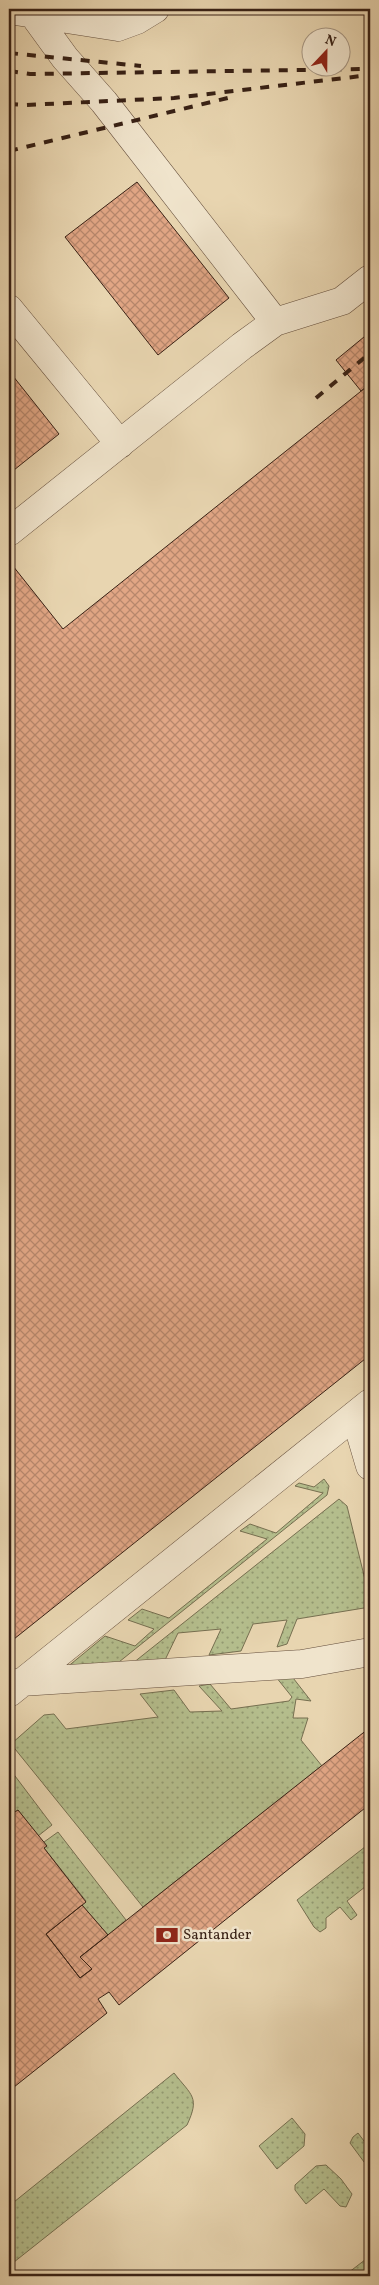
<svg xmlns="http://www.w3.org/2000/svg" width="379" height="2285" font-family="Vollkorn,serif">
	<defs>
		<pattern id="green-dots" width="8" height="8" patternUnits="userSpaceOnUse" patternTransform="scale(1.25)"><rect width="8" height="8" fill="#b4bd8c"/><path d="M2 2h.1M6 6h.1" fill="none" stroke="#939971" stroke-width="1.8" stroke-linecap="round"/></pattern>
		<pattern id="building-cross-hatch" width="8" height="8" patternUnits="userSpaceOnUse" patternTransform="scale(1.25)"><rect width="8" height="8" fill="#e1a685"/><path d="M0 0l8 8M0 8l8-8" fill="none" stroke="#b7876c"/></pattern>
	</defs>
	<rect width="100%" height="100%" fill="#e8d5b0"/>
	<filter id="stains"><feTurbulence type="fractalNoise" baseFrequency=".004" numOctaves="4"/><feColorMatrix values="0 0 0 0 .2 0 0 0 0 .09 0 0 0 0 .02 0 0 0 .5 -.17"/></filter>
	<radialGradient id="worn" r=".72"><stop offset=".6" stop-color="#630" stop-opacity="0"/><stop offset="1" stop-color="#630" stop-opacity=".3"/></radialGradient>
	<path fill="url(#green-dots)" stroke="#766f50" d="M324 1479 329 1486 327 1495 114 1666 66 1668 105 1636 135 1646 154 1629 128 1620 142 1609 169 1618 267 1539 240 1531 250 1524 276 1533 323 1493 295 1486 299 1483 314 1487Z
		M339 1499 347 1506 370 1600V1607L297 1619 287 1644 277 1647 287 1620 253 1624 241 1651 209 1655 221 1629 178 1633 165 1660 133 1663Z
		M290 1674 311 1701 296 1699 293 1718H308L301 1740 322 1766 143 1907 11 1744 44 1715 54 1714 66 1729 158 1717 140 1694 174 1690 190 1712 222 1711 199 1686 210 1684 231 1709 289 1701 292 1697 276 1677Z
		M9 1768 52 1825 38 1836 18 1810 11 1814 9 1812Z
		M58 1832 126 1920 108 1935 82 1905 86 1901 44 1848 46 1846 44 1842Z
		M370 1843V1883L347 1901 357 1915 351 1920 340 1907 326 1918V1928L320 1932 314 1927 297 1900Z
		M174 2073C192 2096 200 2097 187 2125L9 2266V2206Z
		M292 2118 305 2134 304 2146 277 2169 259 2146Z
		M358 2133 370 2149V2170L350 2143 353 2137Z
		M326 2165 341 2179 352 2194 346 2207 340 2206 324 2189 306 2204 295 2190V2185L316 2166Z
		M370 2256V2276H344Z"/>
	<path fill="url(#building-cross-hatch)" stroke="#382115" d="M370 98V118L365 100Z
		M137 182 229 298 158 355 65 237Z
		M370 332V384L361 391 336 360Z
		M9 371 59 434 9 474Z
		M370 384V1355L9 1643V561L63 629Z
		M368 1729 370 1732V1804L119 2005 109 1992 98 1999 107 2013 9 2091V1899L12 1896 9 1892V1816L18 1810 47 1846 44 1848 86 1902 46 1934 80 1978 92 1969 80 1957Z
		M82 1905 108 1935 80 1957 92 1969 80 1978 46 1934Z"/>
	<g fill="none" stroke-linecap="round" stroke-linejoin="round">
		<defs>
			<path id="minor" d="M9 10 118 27 137 20 155 9
				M9 309 120 444
				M275 322 342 301 370 279
				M9 532 242 346 275 322 104 102 65 58 33 14
				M370 1420 355 1415 370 1466
				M21 1682 302 1664 370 1652
				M9 1693 370 1403"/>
		</defs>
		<use href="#minor" stroke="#644e3c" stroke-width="29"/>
		<use href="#minor" stroke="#f0e4cc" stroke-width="28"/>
		<path stroke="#382115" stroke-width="4" stroke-dasharray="9 9" stroke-linecap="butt" d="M9 53 141 66
			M9 71 30 74 365 69
			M9 104 25 105 174 98 370 75
			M9 151 232 97
			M316 398 370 353"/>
	</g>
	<defs>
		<symbol id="bank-bare" viewBox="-9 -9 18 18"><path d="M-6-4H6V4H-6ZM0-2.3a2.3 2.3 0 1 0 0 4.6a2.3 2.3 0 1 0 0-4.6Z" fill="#8f2418" stroke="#f0e4cc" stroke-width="2.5" paint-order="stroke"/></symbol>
	</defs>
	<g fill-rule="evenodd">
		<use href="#bank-bare" x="151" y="1919" width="32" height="32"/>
	</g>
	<g text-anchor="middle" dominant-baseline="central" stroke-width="5" stroke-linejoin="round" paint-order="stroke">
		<g font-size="15" fill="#382115" stroke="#f0e4cc" text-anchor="start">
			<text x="183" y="1935">Santander</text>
		</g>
	</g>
	<rect width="379" height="2285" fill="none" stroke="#e8d5b0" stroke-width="30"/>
	<rect x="10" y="10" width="359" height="2265" fill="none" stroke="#382115" stroke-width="2.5"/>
	<rect x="15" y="15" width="349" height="2255" fill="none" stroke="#382115"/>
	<g transform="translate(326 52) rotate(22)"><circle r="24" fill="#f0e4cc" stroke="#a69683"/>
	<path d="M0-4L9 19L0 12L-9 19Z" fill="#8f2418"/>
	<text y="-8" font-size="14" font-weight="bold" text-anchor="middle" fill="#382115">N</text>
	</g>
	<rect width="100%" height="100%" filter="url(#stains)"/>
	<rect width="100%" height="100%" fill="url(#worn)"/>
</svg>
